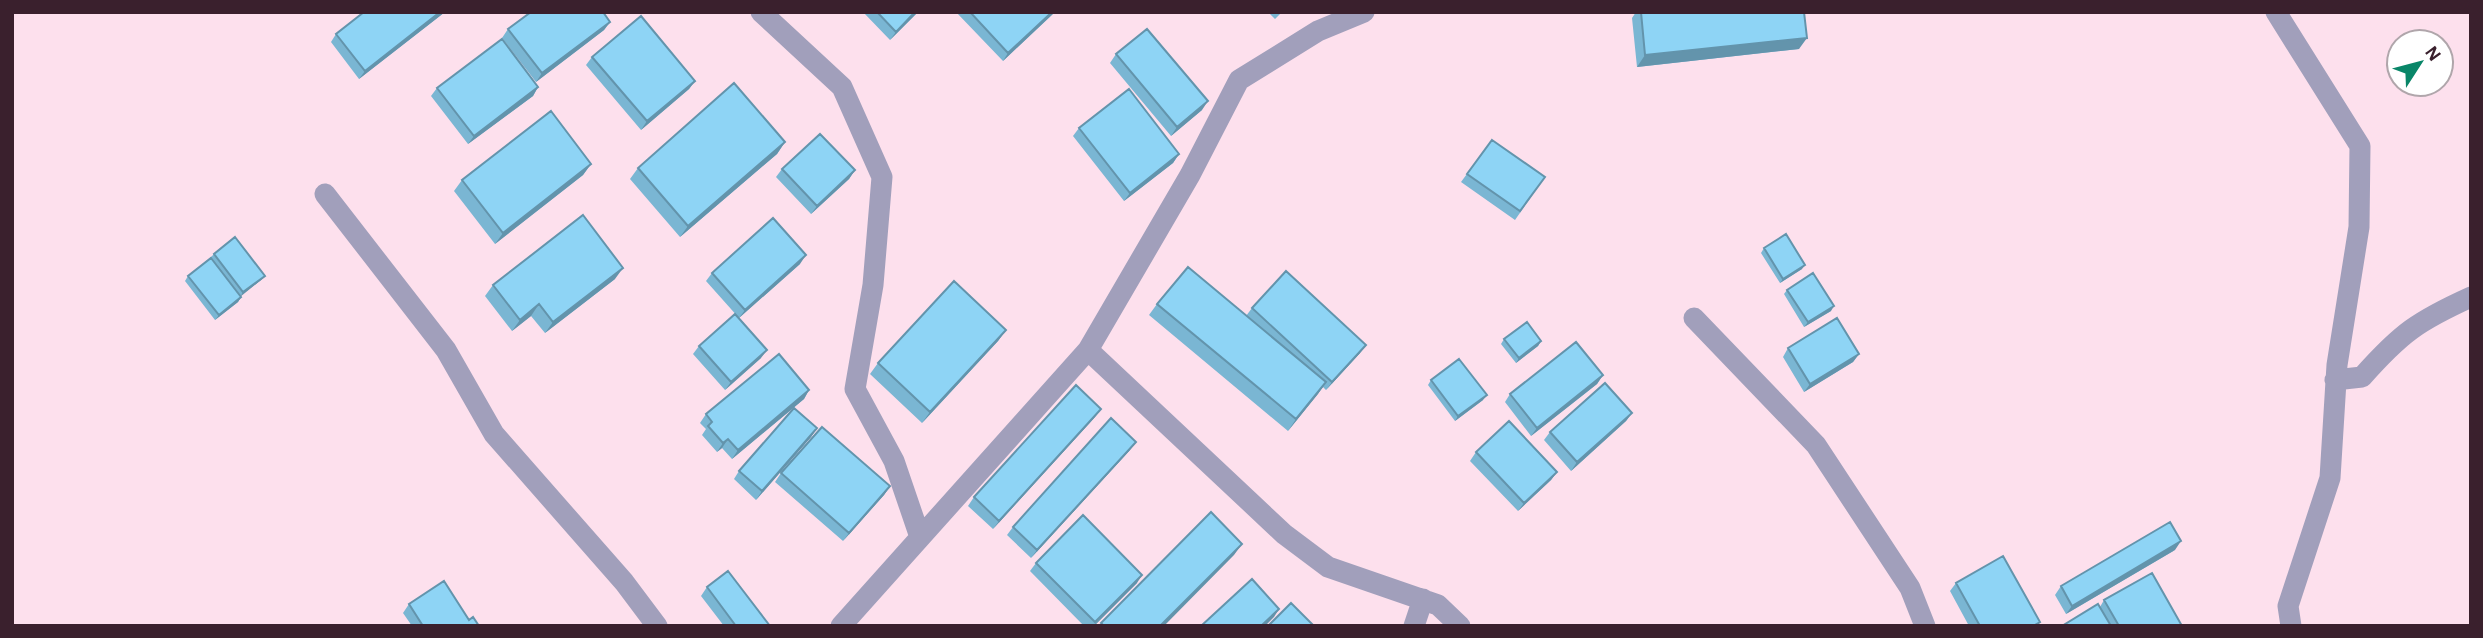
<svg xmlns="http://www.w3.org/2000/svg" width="2483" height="638" font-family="'Alegreya Sans',sans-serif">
	<rect width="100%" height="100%" fill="#fde0ed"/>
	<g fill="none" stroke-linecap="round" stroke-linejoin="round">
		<path stroke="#a19fbb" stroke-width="21" d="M761 12 842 87 882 177 873 285 855 389 894 461 920 537
			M2276 12 2360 146 2359 227 2337 365 2330 478 2288 606 2291 626
			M325 194 446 350 494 434 624 582 657 626
			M1694 318 1816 445 1910 588 1925 626
			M1088 350 1284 534 1328 567 1438 605 1460 626
			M2335 380 2362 377C2401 333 2418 321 2471 297
			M841 626 1088 350 1190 175 1239 80 1318 31 1364 12
			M1414 626 1423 599"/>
	</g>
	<path fill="#7ab6d3" d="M445 12 359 79 331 42 336 34Z
		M863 12H918L890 40Z
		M956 12H1055L1003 61Z
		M1268 12H1282L1275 19Z
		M1636 12H1804L1799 49 1637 67 1632 18Z
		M610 22 604 30 536 82 502 38 508 29Z
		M1116 54 1202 110 1171 136 1110 63Z
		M592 57 695 81 689 89 641 130 586 65Z
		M538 87 533 96 468 144 431 96 437 88Z
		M1079 128 1179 154 1173 163 1124 201 1073 136Z
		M1492 140 1545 177 1515 220 1461 182Z
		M785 142 777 154 680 237 630 179 638 168Z
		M591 164 583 175 495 244 454 191 462 180Z
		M782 169 855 170 849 179 811 214 776 177Z
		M1764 248 1802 269 1780 283 1761 253Z
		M214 254 265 276 261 280 240 296 241 297 238 302 215 320 185 281 188 276 210 258Z
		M800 264 739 318 706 281 712 273Z
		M615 279 545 333 531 316 512 331 485 296 493 285Z
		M1787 290 1831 311 1804 327 1784 294Z
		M1157 304 1246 316 1252 308 1360 353 1326 390 1323 387 1288 431 1149 315Z
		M1006 330 998 341 922 423 870 374 878 363Z
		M1504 339 1541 341 1538 346 1516 363 1501 344Z
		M699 346 761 358 725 390 693 354Z
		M1788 348 1859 354 1853 362 1804 392 1783 357Z
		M1603 375 1597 384 1531 436 1505 402 1510 394Z
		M1431 380 1483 400 1455 421 1428 385Z
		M809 390 804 399 732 459 722 448 717 452 702 435 706 429 700 423 706 414Z
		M1632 413 1626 421 1571 471 1544 440 1550 432Z
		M1095 417 993 529 968 506 974 497Z
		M817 428 811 437 756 500 734 479 739 471Z
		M1130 450 1031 558 1007 535 1013 527Z
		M1476 452 1557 472 1551 480 1518 511 1470 461Z
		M781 473 890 486 884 495 843 541 775 482Z
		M2175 550 2066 614 2055 595 2061 586Z
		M1036 563 1137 583 1094 626H1084L1030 571Z
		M1956 583 2040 622 2037 626H1969L1950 591Z
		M707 587 770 626H724L701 596Z
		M2104 600 2182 626H2062L2100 607Z
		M409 604 469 620 479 626H412L403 613Z"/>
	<path fill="#6394ac" d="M440 12H445L359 79 365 71Z
		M915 12H918L890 40 896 32Z
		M1052 12H1055L1003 61 1008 53Z
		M610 22 604 30 536 82 542 73Z
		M1807 38 1799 49 1637 67 1645 55Z
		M695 81 689 89 641 130 647 121Z
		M538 87 533 96 468 144 474 136Z
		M1208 101 1202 110 1171 136 1177 127Z
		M785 142 777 154 680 237 688 226Z
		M1179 154 1173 163 1124 201 1130 193Z
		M591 164 583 175 495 244 503 233Z
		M855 170 849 179 811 214 817 206Z
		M806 255 800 264 739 318 745 310Z
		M1805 265 1802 269 1780 283 1783 279Z
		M623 268 615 279 545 333 553 322Z
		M265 276 261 280 240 297 243 292Z
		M241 297 238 302 215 320 219 315Z
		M539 304 531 316 512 331 520 320Z
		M1834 306 1831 311 1804 327 1808 322Z
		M1006 330 998 341 922 423 930 412Z
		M1541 341 1538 346 1516 363 1519 358Z
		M1366 345 1360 353 1326 390 1332 382Z
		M767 350 761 358 725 390 731 382Z
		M1859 354 1853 362 1804 392 1810 384Z
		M1603 375 1597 384 1531 436 1537 428Z
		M1326 382 1318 394 1288 431 1296 419Z
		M809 390 804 399 732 459 738 450Z
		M1487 395 1483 400 1455 421 1458 416Z
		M1101 409 1095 417 993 529 999 521Z
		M1632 413 1626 421 1571 471 1577 462Z
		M817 428 811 437 756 500 762 491Z
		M728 439 722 448 717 452 723 443Z
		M1136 442 1130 450 1031 558 1037 550Z
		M1557 472 1551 480 1518 511 1524 503Z
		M890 486 884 495 843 541 849 533Z
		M2181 541 2175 550 2066 614 2072 606Z
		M1242 544 1234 555 1164 626H1160Z
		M1142 575 1137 583 1094 626H1093Z
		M1279 609 1274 617 1265 626H1261Z"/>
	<path fill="#8ed4f5" stroke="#6394ac" stroke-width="2" d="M364 12H440L365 71 336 34Z
		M531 12H603L610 22 542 73 508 29Z
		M877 12H915L896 32Z
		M970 12H1052L1008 53Z
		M1641 12H1804L1807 38 1645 55Z
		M641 16 695 81 647 121 592 57Z
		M1147 29 1208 101 1177 127 1116 54Z
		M502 39 538 87 474 136 437 88Z
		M734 83 785 142 688 226 638 168Z
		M1129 89 1179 154 1130 193 1079 128Z
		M551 111 591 164 503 233 462 180Z
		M820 134 855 170 817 206 782 169Z
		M1492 140 1545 177 1520 211 1467 174Z
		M583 215 623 268 553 322 539 304 520 320 493 285Z
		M773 218 806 255 745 310 712 273Z
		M1786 234 1805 265 1783 279 1764 248Z
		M235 237 265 276 243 292 214 254Z
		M211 258 241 297 219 315 188 276Z
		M1188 267 1326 382 1296 419 1157 304Z
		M1286 271 1366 345 1332 382 1252 308Z
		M1813 273 1834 306 1808 322 1787 290Z
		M954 281 1006 330 930 412 878 363Z
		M735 314 767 350 731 382 699 346Z
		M1837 318 1859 354 1810 384 1788 348Z
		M1527 322 1541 341 1519 358 1504 339Z
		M1576 342 1603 375 1537 428 1510 394Z
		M779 354 809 390 738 450 728 439 723 443 708 426 712 422 706 414Z
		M1459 359 1487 395 1458 416 1431 380Z
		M1605 383 1632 413 1577 462 1550 432Z
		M1076 385 1101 409 999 521 974 497Z
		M794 408 817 428 762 491 739 471Z
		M1111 418 1136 442 1037 550 1013 527Z
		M1509 421 1557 472 1524 503 1476 452Z
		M822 427 890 486 849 533 781 473Z
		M1211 512 1242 544 1160 626H1104L1101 623Z
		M1083 515 1142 575 1095 622 1036 563Z
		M2170 522 2181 541 2072 606 2061 586Z
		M2003 556 2040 622 2033 626H1980L1956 583Z
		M728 571 770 626H736L707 587Z
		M2152 573 2182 626H2119L2104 600Z
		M1252 579 1279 609 1261 626H1201Z
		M444 581 469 620 473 617 479 626H423L409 604Z
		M1291 603 1314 626H1268Z
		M2098 604 2111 626H2062Z"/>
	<rect width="2483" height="638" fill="none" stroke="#3a202d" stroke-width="28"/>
	<g transform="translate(2420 63) rotate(54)"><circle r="33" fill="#ffffff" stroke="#b0a6ab" stroke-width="2"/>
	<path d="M0-5L12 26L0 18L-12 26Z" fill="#098668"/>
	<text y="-10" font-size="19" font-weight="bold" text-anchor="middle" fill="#3a202d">N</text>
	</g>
</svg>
